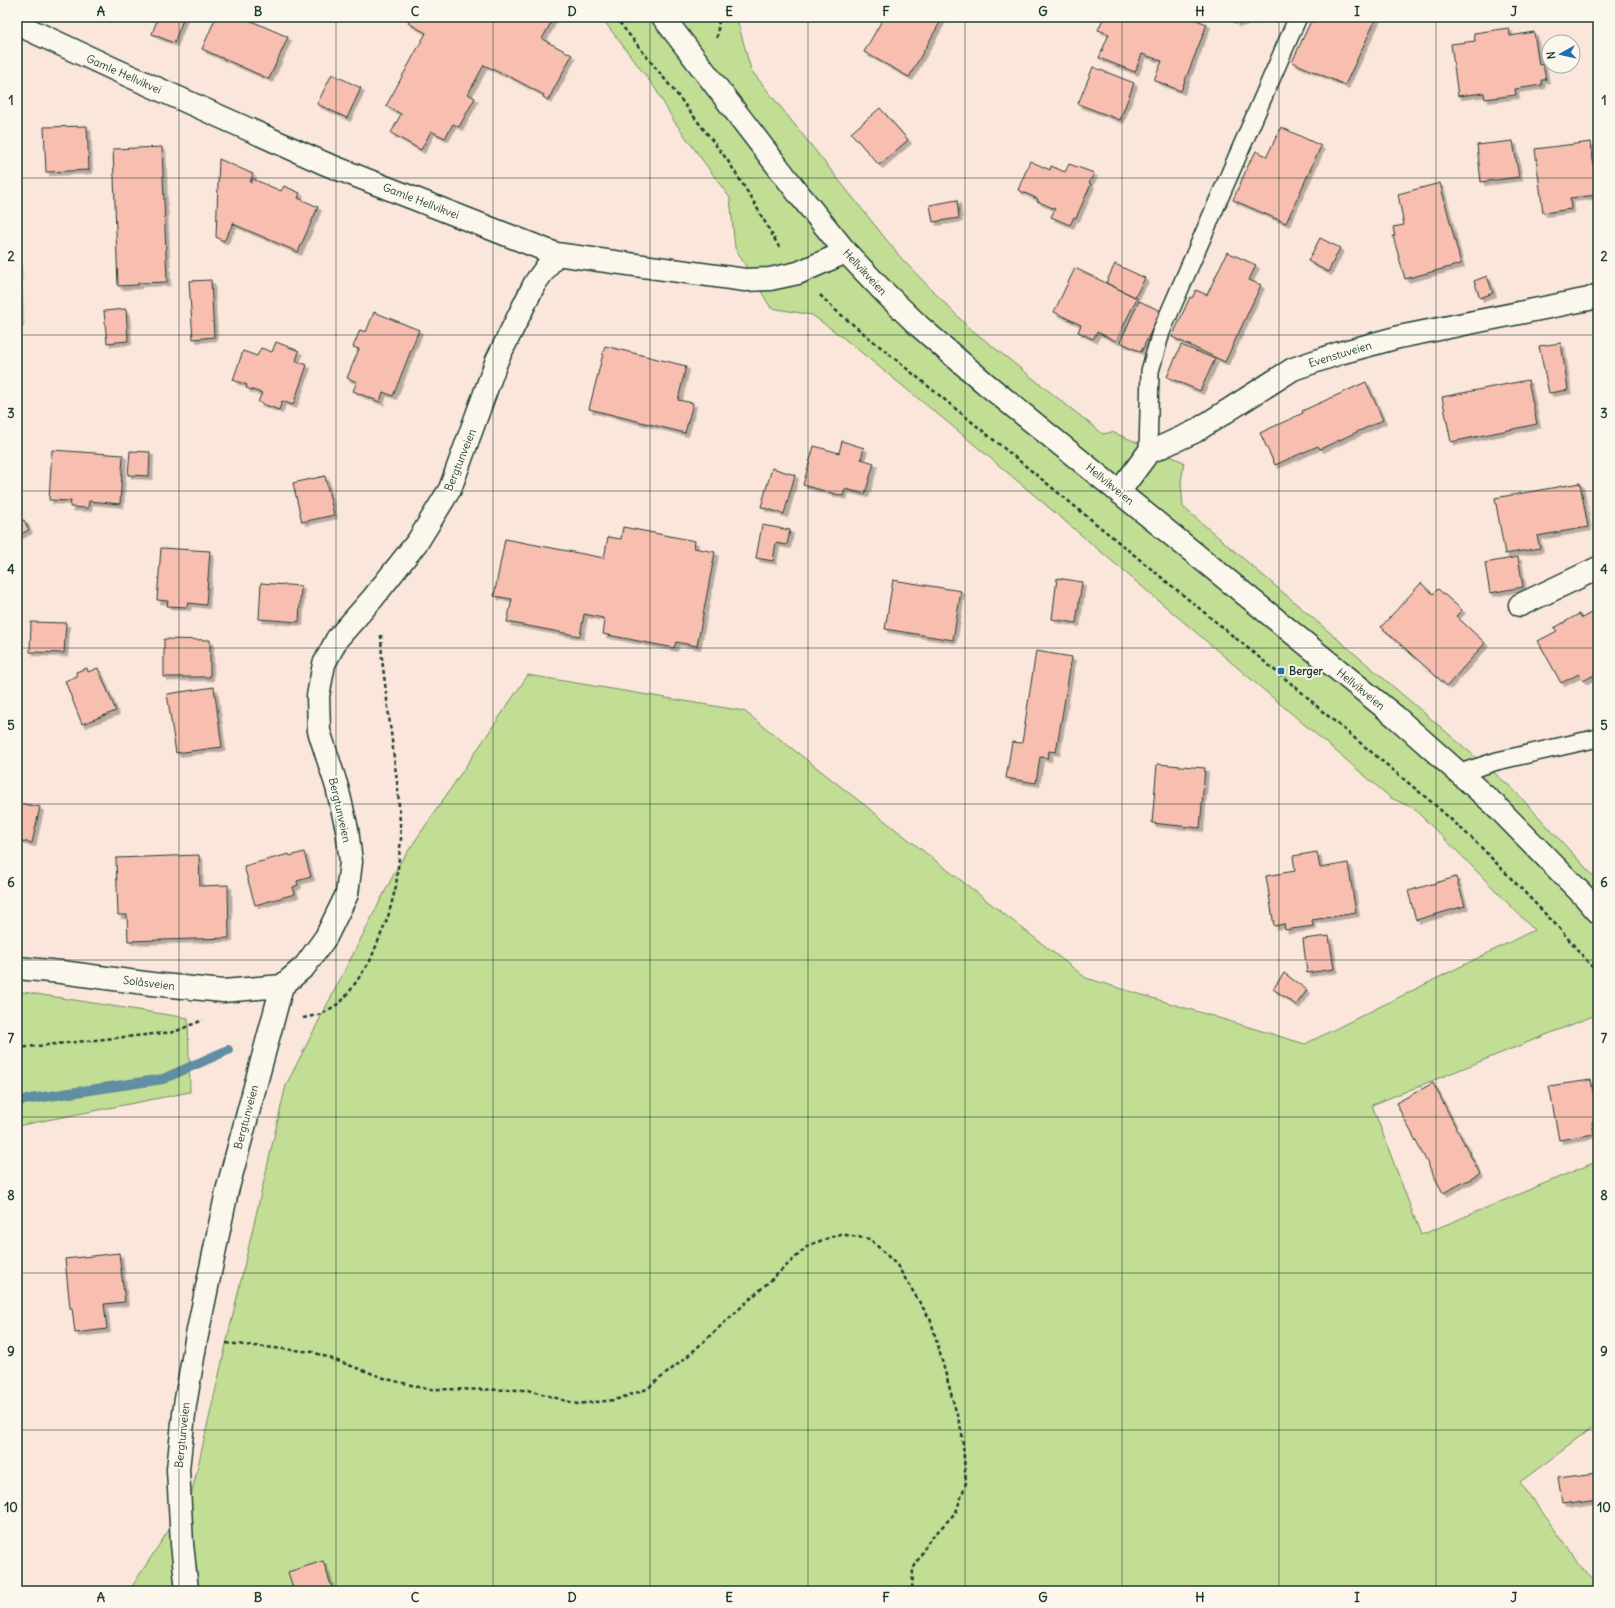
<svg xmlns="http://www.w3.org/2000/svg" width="1615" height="1608" font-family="Delius,sans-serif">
	<defs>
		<filter id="shadow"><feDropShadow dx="3.5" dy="3.5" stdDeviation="0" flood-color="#0004"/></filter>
	</defs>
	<rect width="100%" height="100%" fill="#fae6da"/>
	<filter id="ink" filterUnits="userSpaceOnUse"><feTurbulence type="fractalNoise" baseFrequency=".025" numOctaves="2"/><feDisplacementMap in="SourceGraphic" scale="8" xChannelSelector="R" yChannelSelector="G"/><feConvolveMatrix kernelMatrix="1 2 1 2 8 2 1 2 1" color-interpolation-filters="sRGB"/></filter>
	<g filter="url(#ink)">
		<path fill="#c2dd94" stroke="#708d64" d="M601 17H732L738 23 751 70 901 258 967 326 1103 434 1112 432 1184 462 1181 482 1183 507 1513 789 1598 881V1014L1372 1105 1421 1235 1598 1161V1424L1520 1482 1598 1589V1591H129L191 1496 286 1085 398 866 528 675 744 711 1086 978 1305 1044 1534 930 1459 853 1413 808 1391 798 1040 500 951 425 841 336 812 315 771 308 735 248 730 198 674 121 655 88Z
			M17 991 188 1018 190 1092 17 1126Z"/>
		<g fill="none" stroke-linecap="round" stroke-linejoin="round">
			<path stroke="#608ea2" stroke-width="10" d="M17 1101 163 1079 228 1050"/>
		</g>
		<path fill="#f8beb0" stroke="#1f3d34" filter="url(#shadow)" d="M158 17H184L174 43 152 34Z
			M216 17H242L288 37 269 79 202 49Z
			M412 17H554L542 39 572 55 548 100 543 97 544 95 503 73 502 74 484 65 468 94 475 98 459 127 453 124 445 138 431 131 421 150 391 133 401 114 386 106 426 33 408 23Z
			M884 17H943L909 77 864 52Z
			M1104 17H1189L1207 24 1181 91 1154 80 1162 61 1142 54 1135 72 1099 58 1109 34 1098 30Z
			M1234 17H1260V19L1235 23Z
			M1315 17H1377L1345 85 1292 62 1311 21 1313 22Z
			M1509 28 1510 36 1534 32 1539 65 1543 64 1546 80H1541L1542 85 1515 89 1516 95 1485 99 1484 93 1458 96 1451 44 1475 41 1474 33Z
			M1093 67 1134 83 1120 120 1078 104Z
			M332 74 361 88 347 118 317 104Z
			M880 108 908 140 879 165 851 133Z
			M87 126 89 170 46 172 44 127Z
			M1281 127 1321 146 1286 223 1233 200 1251 159H1252L1256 151 1267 156Z
			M1513 141 1519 177 1481 182 1477 145Z
			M1591 142 1597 195 1570 198 1571 209 1543 213 1535 149Z
			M162 147 167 282 138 283V285L118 286 113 149Z
			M219 159 253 174 250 182 251 183 253 179 281 191 284 186 300 193 298 198 318 207 298 252 233 224 234 222 224 241 216 237Z
			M1030 161 1050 170 1051 166 1065 172 1069 164 1094 173 1089 183 1091 184 1076 218 1074 217 1070 225 1051 217 1055 209 1037 201 1038 199 1018 190Z
			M1440 183 1461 264 1405 279 1393 236H1395L1393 227 1404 225 1398 194Z
			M957 200 959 218 933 222 930 205Z
			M1320 238 1340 248 1328 272 1308 261Z
			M17 240 20 323H17Z
			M1227 252 1256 265 1249 280 1261 285 1225 362 1172 337 1190 297 1192 298 1196 290 1207 295Z
			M1115 264 1145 278 1135 297 1106 283Z
			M1075 268 1137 298 1116 341 1097 332 1093 339 1078 332 1081 325 1054 312Z
			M1487 276 1493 293 1480 298 1474 281Z
			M211 280 214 337 193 339 189 281Z
			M1139 301 1161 311 1141 352 1120 342Z
			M126 309 128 341 107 343 104 311Z
			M374 312 419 330 393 396 383 392 380 402 353 391 357 382 347 378 359 349 353 347 360 330 366 332Z
			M276 342 299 351 296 361 307 365 293 405 282 401 279 410 258 402 262 393 246 388 247 385 233 380 243 351 257 356 261 348 272 352Z
			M1561 343 1568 390 1549 393 1539 346Z
			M1181 345 1215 359 1200 391 1167 377Z
			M605 346 686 366 678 400 693 403 685 433 589 409Z
			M1528 380 1537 424 1451 442 1442 397Z
			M1366 382 1383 420 1320 449 1318 446 1275 465 1260 433 1303 413 1302 411Z
			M842 441 864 448 861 459 874 463 865 494 845 489 843 496 803 485 814 446 839 453Z
			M52 450 123 455 120 504 89 501 88 508 70 507 71 501 49 500Z
			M130 451 150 452 149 476 128 475Z
			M772 468 795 475 784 514 761 507Z
			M325 476 334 515 302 522 293 483Z
			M1580 483 1588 527 1537 536 1540 548 1505 554 1495 498Z
			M24 520 29 530 17 536V523Z
			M762 525 790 530 787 545 776 543 773 561 756 558Z
			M623 527 695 541 694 548 715 552 697 646 676 642 674 648 603 634 605 621 603 620V618L584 614 580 636 507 622 512 599 494 596 505 539 604 558 608 537 621 539Z
			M161 548 210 551 206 605 188 603 187 607 167 606 168 601 157 600Z
			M1518 557 1523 587 1490 593 1485 563Z
			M1057 578 1082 582 1076 623 1052 619Z
			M893 580 961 591 953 640 885 629Z
			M261 583 301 586 299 622 259 619Z
			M1421 583 1433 594 1438 589 1462 610 1456 616 1485 643 1447 686 1381 627Z
			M1598 609V673L1583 681 1579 674 1561 683 1538 641 1557 631 1554 628 1579 614 1582 618Z
			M31 622 66 623 64 653 30 652Z
			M164 639 210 640V677H164Z
			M1036 651 1072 657 1056 752 1049 751 1048 758 1040 757 1036 783 1006 778 1012 742 1022 743Z
			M87 668 88 672 98 668 116 711 82 724 65 681 77 676 76 672Z
			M214 687 222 747 176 753 167 694Z
			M1157 764 1205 768 1200 828 1152 823Z
			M19 803 40 807 32 843 17 840V810Z
			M304 852 311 877 297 881 298 885 293 887 295 894 255 905 244 866 289 854 290 856Z
			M1317 852 1320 868 1348 863 1356 913 1312 920 1313 926 1285 930 1284 924 1274 926 1266 876 1295 871 1293 856Z
			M199 855 200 886 228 885 229 938 128 941 127 915H118L116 858Z
			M1456 877 1465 906 1416 920 1408 891Z
			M1329 936 1334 969 1307 973 1303 939Z
			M1284 973 1307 990 1296 1005 1273 989Z
			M1591 1080 1598 1119V1121L1592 1122 1594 1134 1559 1140 1549 1086Z
			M1433 1083 1480 1174 1443 1193 1396 1103Z
			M119 1253 125 1302 104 1304 107 1329 75 1333 72 1308H70L65 1259Z
			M1597 1469H1598V1499L1562 1504 1558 1477 1598 1472Z
			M323 1561 333 1591H294L288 1572Z"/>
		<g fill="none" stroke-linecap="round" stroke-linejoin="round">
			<defs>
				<path id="service" d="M1148 453 1150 371 1161 332 1298 17
					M1460 773 1497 761 1598 738"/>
				<path id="minor" d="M17 24 116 70 326 164 556 254 745 280 770 279 798 273 846 252
					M1119 492 1148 453 1194 432 1293 369 1340 353 1399 337 1589 299 1598 295
					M1520 605 1598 568
					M17 968 61 972 152 984 223 991 282 986
					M187 1591 182 1544 178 1469 185 1405 196 1340 227 1191 282 986 305 966 326 937 347 894 351 862 347 829 337 787 319 731 318 696 324 664 337 639 373 598 418 541 450 489 497 360 535 283 556 254"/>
				<path id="secondary" d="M663 17 798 193 846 252 884 292 919 326 986 384 1396 717 1495 805 1584 896 1598 912"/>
			</defs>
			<use href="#service" stroke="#1f3d34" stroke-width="20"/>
			<use href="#minor" stroke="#1f3d34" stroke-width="25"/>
			<use href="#secondary" stroke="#1f3d34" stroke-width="25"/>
			<path stroke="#1f3d34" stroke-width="2.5" stroke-dasharray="4 3" stroke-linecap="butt" d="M615 17 679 97 728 161 752 199 779 247
				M717 38 719 19 721 17
				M820 295 834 309 1305 695 1322 711 1435 805 1476 842 1559 928 1598 974
				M303 1018 322 1014 341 1002 350 991 370 961 388 917 396 886 401 839 398 790 382 659 381 634
				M17 1048 174 1032 203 1020
				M226 1343 313 1352 387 1379 427 1389 528 1390 577 1404 615 1400 647 1389 689 1355 809 1245 840 1234 870 1239 897 1265 931 1321 962 1433 966 1483 956 1512 928 1542 913 1569 912 1591"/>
			<use href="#service" stroke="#fbf7ec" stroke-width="17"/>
			<use href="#minor" stroke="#fbf7ec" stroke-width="22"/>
			<use href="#secondary" stroke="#fbf7ec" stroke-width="22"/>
		</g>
	</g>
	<path fill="none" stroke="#1f3d34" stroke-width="1" stroke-opacity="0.55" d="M179 17V1591M336 17V1591M493 17V1591M650 17V1591M808 17V1591M965 17V1591M1122 17V1591M1279 17V1591M1436 17V1591M17 178H1598M17 335H1598M17 491H1598M17 648H1598M17 804H1598M17 960H1598M17 1117H1598M17 1273H1598M17 1430H1598"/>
	<rect fill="#1f6fb2" stroke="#fbf7ec" stroke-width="1.5" x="1277" y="667" width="8" height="8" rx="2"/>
	<g text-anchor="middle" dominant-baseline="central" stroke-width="4" stroke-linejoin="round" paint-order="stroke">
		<g font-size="11" fill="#1f3d34" stroke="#fbf7ec">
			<text transform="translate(124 74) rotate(24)">Gamle Hellvikvei</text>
			<text transform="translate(421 201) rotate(21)">Gamle Hellvikvei</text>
			<text transform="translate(865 272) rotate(47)">Hellvikveien</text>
			<text transform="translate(1340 354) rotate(-17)">Evenstuveien</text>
			<text transform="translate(460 460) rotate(-68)">Bergtunveien</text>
			<text transform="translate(1110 484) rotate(39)">Hellvikveien</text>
			<text transform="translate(1361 689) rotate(39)">Hellvikveien</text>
			<text transform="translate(340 810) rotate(77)">Bergtunveien</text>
			<text transform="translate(149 983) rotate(7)">Solåsveien</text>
			<text transform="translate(246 1117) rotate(-75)">Bergtunveien</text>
			<text transform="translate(182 1435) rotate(-84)">Bergtunveien</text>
		</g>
		<g font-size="11" font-weight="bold" fill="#1f3d34" stroke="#fbf7ec" text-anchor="start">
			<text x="1289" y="671">Berger</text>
		</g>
	</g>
	<rect width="1615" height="1608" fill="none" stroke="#fbf7ec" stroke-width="44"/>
	<g transform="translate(1561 54) rotate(262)"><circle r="19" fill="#fbf7ec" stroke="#a3ada2"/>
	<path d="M0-3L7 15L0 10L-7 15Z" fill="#1f6fb2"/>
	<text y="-6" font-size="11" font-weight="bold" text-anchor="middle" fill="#1f3d34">N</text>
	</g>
	<rect x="22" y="22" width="1571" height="1564" fill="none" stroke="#1f3d34" stroke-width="1.5"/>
	<g font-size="13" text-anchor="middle" font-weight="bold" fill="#1f3d34">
		<text x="101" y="16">A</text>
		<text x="258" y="16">B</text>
		<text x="415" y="16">C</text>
		<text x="572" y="16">D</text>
		<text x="729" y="16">E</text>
		<text x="886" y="16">F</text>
		<text x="1043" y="16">G</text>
		<text x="1200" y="16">H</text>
		<text x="1357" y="16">I</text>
		<text x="1514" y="16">J</text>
		<text x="11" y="105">1</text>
		<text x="1604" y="105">1</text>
		<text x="11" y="261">2</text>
		<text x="1604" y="261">2</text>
		<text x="11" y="418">3</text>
		<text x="1604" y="418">3</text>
		<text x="11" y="574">4</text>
		<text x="1604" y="574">4</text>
		<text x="11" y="730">5</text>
		<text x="1604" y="730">5</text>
		<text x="11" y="887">6</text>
		<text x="1604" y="887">6</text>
		<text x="11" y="1043">7</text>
		<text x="1604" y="1043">7</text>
		<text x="11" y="1200">8</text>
		<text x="1604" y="1200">8</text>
		<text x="11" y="1356">9</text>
		<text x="1604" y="1356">9</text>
		<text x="11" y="1512">10</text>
		<text x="1604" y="1512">10</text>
		<text x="101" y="1602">A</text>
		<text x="258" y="1602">B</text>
		<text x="415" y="1602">C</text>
		<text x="572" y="1602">D</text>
		<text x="729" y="1602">E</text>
		<text x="886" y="1602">F</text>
		<text x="1043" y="1602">G</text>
		<text x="1200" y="1602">H</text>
		<text x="1357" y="1602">I</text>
		<text x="1514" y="1602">J</text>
	</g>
</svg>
